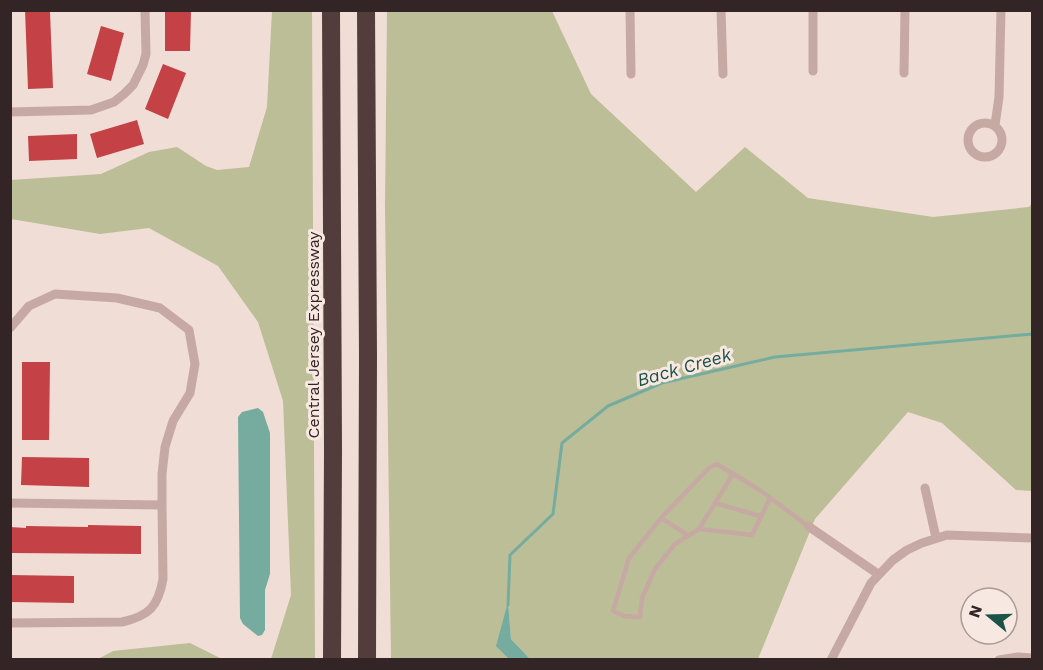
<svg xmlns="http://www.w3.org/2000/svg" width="1043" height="670" font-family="'Work Sans',sans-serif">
	<rect width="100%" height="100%" fill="#f0ddd6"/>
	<path fill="#bcbe97" d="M272 11H312L315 659H271L291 595 283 401 258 322 218 266 149 228 100 234 11 219V180L101 174 149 152 177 147 206 166 217 170 249 167 267 107Z
		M387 11H552L591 94 696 192 745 147 808 198 933 217 1029 207 1032 203V491L1016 490 942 423 908 412 815 519 758 659H530L511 639 508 604 497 645 509 659H391L385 207Z
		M190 643 222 659H98L113 651Z"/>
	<path fill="#76ac9f" d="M258 408 263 412 270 433V574L265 590V630L262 635 258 636 243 624 240 618 238 417 242 412Z
		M508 602 511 639 530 659H509L496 646Z"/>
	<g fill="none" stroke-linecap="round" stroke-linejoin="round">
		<path stroke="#76ac9f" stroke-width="3" d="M508 605 510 555 553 514 562 443 608 406 662 383 775 357 1032 334"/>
	</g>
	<path fill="#c44146" d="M25 10 50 12 53 88 28 89Z
		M165 10H191L190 51H165Z
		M101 26 124 33 111 81 87 74Z
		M163 64 186 73 168 119 145 109Z
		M137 120 144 144 97 158 90 134Z
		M77 134V159L29 161 28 136Z
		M22 362H50L49 440H22Z
		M22 457 89 458V487L21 485Z
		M88 525 141 526V554L10 553V527L26 528V526L88 527Z
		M10 575 74 576V603L10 602Z"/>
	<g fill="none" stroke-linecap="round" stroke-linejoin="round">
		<path stroke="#c7a9a3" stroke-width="4.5" d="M770 498 752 535 699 529 675 544 655 569 642 598 640 617 624 616 613 611 629 558 661 518 710 467 717 464 761 491 808 526
			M715 503 760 516
			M661 518 688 535
			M699 529 733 474"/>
		<path stroke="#c7a9a3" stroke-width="9" d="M630 10 631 74
			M721 10 723 74
			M813 10V71
			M904 73 905 10
			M10 112 91 110 114 102 124 94 133 85 143 65 146 54 145 10
			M968 140a17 17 0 1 1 34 0a17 17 0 1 1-34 0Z
			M995 125 999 97 1001 10
			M10 328 29 306 55 294 117 298 160 308 189 330 195 364 190 393 173 421 165 447 162 474V505
			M925 488 936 538
			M10 503 162 505 163 579C158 607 149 616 122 622L10 623
			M808 526 878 574
			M831 660 871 583 893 560 907 550 922 543 947 535 1032 538
			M999 660 1018 657 1032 658"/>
		<path stroke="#533d3c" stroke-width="18" d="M331 10 333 450 332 660
			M366 10 368 356 367 660"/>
	</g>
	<g text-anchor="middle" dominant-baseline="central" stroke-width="6" stroke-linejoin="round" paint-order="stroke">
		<g font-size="16" fill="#332525" stroke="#f8e8e2">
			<text transform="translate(313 335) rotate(-90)">Central Jersey Expressway</text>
		</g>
		<g font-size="18" font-style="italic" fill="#1c5347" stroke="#f8e8e2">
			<text transform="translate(684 367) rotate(-16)">Back Creek</text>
		</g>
	</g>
	<rect width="1043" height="670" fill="none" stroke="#332525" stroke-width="24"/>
	<g transform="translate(989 616) rotate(289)"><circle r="28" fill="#f8e8e2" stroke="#a99a96" stroke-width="1.5"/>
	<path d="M0-4.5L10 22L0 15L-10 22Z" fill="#1c5347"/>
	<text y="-9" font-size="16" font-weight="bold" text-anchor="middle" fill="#332525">N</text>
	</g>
</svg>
